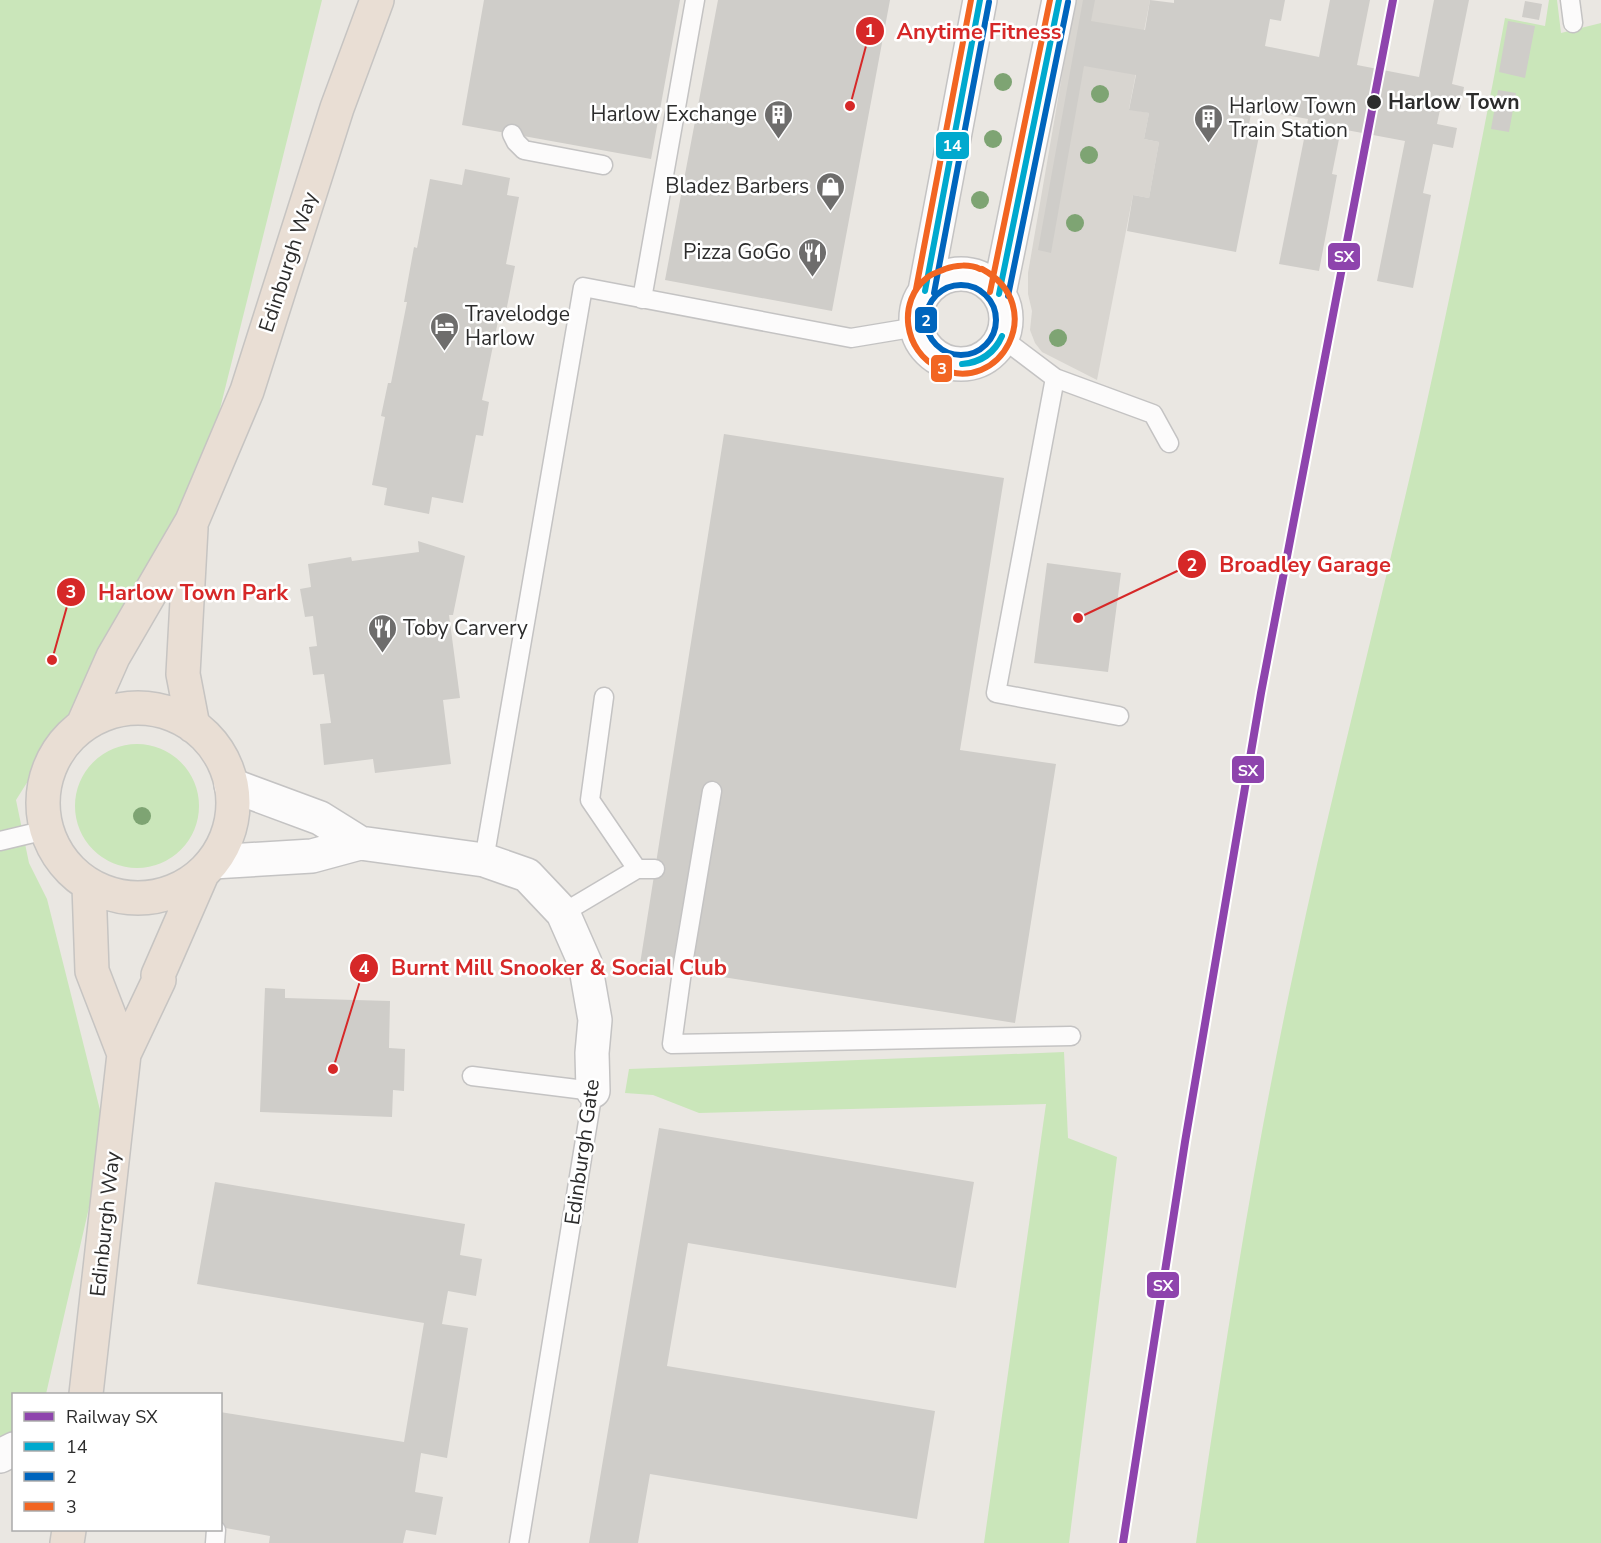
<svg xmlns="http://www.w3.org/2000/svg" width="1601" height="1543" font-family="'Nunito Sans',sans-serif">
	<rect width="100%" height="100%" fill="#eae7e2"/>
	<path fill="#cae6ba" d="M0 0H322L192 521 16 800 29 863 47 899 106 1134 46 1394H14L13 1437 0 1444Z
		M1549 0H1557L1561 33 1601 23V1543H1196C1224 1350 1254 1156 1295 965 1333 784 1381 605 1422 424 1452 289 1480 154 1505 18L1545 26Z
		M75 806a62 62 0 1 1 124 0a62 62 0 1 1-124 0Z
		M1064 1052 1068 1138 1117 1157 1069 1543H984L1046 1104 699 1113 653 1095 625 1093 629 1069Z"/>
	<path fill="#d8d5d0" d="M1075 0H1150L1129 109 1149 113 1144 139 1159 142 1149 198 1133 195 1097 380 1042 352 1035 343 1030 330 1032 311 1028 294V273Z"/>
	<path fill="#cfcdc9" d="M484 0H680L651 159 462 125Z
		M718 0H890L832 311 665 280Z
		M1083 0H1095L1091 21 1145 30 1150 0 1174 3V0H1285L1281 21 1270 19 1265 46 1319 57 1330 0H1370L1357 65 1419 77 1434 0H1469L1452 84 1464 87 1460 109 1441 105 1437 124 1457 128 1453 148 1433 144 1423 193 1431 195 1413 288 1377 281 1405 141 1341 129 1332 174 1337 175 1319 271 1279 264 1308 119 1252 109 1247 134 1259 136 1236 252 1127 231 1133 195 1149 198 1159 142 1144 139 1149 113 1129 110 1136 75 1084 66 1051 253 1038 250Z
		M1525 1 1542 4 1539 20 1522 17Z
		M1508 21 1535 26 1525 78 1499 72Z
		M1498 90 1516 93 1509 132 1491 129Z
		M465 169 510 178 507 195 519 197 506 264 515 266 504 322 498 321 482 400 489 402 483 436 476 435 463 503 432 497 429 514 384 505 387 488 372 485 385 417 381 416 388 383H391L407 302H404L414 247 417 248 430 179 462 185Z
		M724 434 1004 478 960 750 1056 764 1015 1023 640 964Z
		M418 541 465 556 453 615H449L460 698 443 700 451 764 375 773 373 759 324 765 320 724 331 723 324 674 313 675 309 647 317 646 313 616 305 617 300 589 311 587 308 564 351 557 352 561 419 552Z
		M1047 563 1121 573 1108 672 1034 663Z
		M265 988 285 989V998L390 1001 389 1048 405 1049 404 1091 393 1090 392 1117 260 1112Z
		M659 1128 974 1182 956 1288 688 1243 667 1366 935 1411 917 1519 650 1474 638 1543H589Z
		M215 1182 465 1224 460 1255 482 1259 476 1296 448 1291 442 1324 468 1328 447 1458 421 1453 415 1492 443 1497 436 1535 406 1530 403 1543H269L270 1536 220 1527V1412L404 1442 424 1323 197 1284Z"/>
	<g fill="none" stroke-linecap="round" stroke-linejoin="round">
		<defs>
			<path id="lane" d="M1570 0 1573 23
				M512 134 516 142 524 150 603 165
				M642 299 695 0
				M1002 338 1055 378 1153 414 1169 443
				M1055 378 996 693 1119 716
				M604 697 590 800 637 869
				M712 791 683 964 672 1044 1071 1036
				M0 841 46 830
				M484 860 583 287 851 338 917 327
				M563 913 637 869H655
				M472 1076 593 1091 519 1543
				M215 1543 216 1530"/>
			<path id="street" d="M916 319a45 45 0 1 1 90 0a45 45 0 1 1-90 0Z
				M925 291 980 0
				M999 294 1059 0
				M231 785 320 818 360 843
				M213 862 312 856 360 843 484 860 527 875 563 913 585 963 595 1020 592 1053 593 1091
				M0 1456 14 1449"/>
			<path id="highway" d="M191 528 183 674 193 726
				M43 803a95 95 0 1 1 190 0a95 95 0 1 1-190 0Z
				M83 725 113 657 192 521 247 391 337 108 377 0
				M89 886 92 971 124 1054
				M86 1394 124 1054 159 980 158 975 202 874
				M67 1543 69 1530"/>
		</defs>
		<use href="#lane" stroke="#c4c3c3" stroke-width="21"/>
		<use href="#street" stroke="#c4c3c3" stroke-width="36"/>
		<use href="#highway" stroke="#c6c4c2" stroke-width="36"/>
		<use href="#lane" stroke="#fcfbfb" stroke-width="18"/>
		<use href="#street" stroke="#fcfbfb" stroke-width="33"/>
		<use href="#highway" stroke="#e9ded4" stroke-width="33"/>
		<defs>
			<path id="bus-1" d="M925 291 980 0
				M999 294 1059 0
				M962 364C981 363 995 353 1002 336
				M962 364C980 362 994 353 1002 336"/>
			<path id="bus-2" d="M926 320a35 35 0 1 1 70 0a35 35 0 1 1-70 0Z
				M934 293 989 2
				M1008 296 1068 2"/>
			<path id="bus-3" d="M980 269C970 264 955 265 945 269 939 272 933 273 928 277 896 301 904 352 939 368 1000 397 1050 306 982 269
				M916 289 971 0
				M990 292 1050 0"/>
		</defs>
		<use href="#bus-1" stroke="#fff" stroke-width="10"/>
		<use href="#bus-2" stroke="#fff" stroke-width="10"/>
		<use href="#bus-3" stroke="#fff" stroke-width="10"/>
		<use href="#bus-1" stroke="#00a9ce" stroke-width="6"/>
		<use href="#bus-2" stroke="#0065bd" stroke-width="6"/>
		<use href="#bus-3" stroke="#f26522" stroke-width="6"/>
		<defs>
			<path id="rail-1" d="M1123 1543 1185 1142 1261 693 1393 0"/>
		</defs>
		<use href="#rail-1" stroke="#fff" stroke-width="12"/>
		<use href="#rail-1" stroke="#8e44ad" stroke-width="8"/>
	</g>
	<g fill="#7ea473">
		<circle cx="1003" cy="82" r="9"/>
		<circle cx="1100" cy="94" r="9"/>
		<circle cx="993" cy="139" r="9"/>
		<circle cx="1089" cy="155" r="9"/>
		<circle cx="980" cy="200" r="9"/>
		<circle cx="1075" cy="223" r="9"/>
		<circle cx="1058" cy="338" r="9"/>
		<circle cx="142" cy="816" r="9"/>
	</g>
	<defs>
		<symbol id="building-pin" viewBox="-11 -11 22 30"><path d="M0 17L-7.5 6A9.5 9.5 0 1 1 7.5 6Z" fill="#6e6d6c" stroke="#fff"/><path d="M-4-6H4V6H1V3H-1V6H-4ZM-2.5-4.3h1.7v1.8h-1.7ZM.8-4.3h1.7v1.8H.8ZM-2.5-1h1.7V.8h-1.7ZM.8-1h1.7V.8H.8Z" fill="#fff"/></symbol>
		<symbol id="shop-pin" viewBox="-11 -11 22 30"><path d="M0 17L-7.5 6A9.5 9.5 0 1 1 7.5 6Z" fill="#6e6d6c" stroke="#fff"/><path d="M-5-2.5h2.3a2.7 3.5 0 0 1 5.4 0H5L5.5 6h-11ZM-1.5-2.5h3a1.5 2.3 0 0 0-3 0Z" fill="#fff"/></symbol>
		<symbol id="restaurant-pin" viewBox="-11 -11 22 30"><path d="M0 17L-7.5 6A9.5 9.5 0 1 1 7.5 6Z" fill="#6e6d6c" stroke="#fff"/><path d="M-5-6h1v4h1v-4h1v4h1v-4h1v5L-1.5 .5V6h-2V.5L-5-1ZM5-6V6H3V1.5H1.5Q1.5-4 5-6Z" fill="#fff"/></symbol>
		<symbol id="hotel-pin" viewBox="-11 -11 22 30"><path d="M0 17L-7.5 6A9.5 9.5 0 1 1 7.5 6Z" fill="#6e6d6c" stroke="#fff"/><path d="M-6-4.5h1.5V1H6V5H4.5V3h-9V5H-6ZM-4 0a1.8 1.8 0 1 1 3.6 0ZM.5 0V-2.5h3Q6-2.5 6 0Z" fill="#fff"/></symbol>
	</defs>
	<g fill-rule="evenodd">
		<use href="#building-pin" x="762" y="98" width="33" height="45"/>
		<use href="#building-pin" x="1192" y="102" width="33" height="45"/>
		<use href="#shop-pin" x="814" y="170" width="33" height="45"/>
		<use href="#restaurant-pin" x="796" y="236" width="33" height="45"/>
		<use href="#hotel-pin" x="428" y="310" width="33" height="45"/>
		<use href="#restaurant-pin" x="366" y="612" width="33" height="45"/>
	</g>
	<circle fill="#2c2c2c" stroke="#fff" stroke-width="2" cx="1374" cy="102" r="8"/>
	<g text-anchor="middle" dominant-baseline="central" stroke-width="5" stroke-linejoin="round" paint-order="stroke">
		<g font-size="21" font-weight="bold" fill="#2c2c2c" stroke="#fff" text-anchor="start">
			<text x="1388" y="102">Harlow Town</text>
		</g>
		<g font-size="21" fill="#2c2c2c" stroke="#fff" text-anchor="start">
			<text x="1229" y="106">Harlow Town<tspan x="1229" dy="24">Train Station</tspan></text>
			<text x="757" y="114" text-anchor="end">Harlow Exchange</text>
			<text x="809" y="186" text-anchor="end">Bladez Barbers</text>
			<text x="791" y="252" text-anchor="end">Pizza GoGo</text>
			<text x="465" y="314">Travelodge<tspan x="465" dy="24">Harlow</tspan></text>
			<text x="403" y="628">Toby Carvery</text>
		</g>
		<g font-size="21" fill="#2c2c2c" stroke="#fff">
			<text transform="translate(288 262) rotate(-72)">Edinburgh Way</text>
			<text transform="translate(582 1152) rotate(-82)">Edinburgh Gate</text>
			<text transform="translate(105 1224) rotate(-84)">Edinburgh Way</text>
		</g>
	</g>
	<path fill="none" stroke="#d62828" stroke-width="2" d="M850 106L870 31M1078 618L1192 564M52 660L71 592M333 1069L364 968"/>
	<g fill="#d62828" stroke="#fff" stroke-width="2">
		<circle cx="850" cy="106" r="6"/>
		<circle cx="1078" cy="618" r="6"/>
		<circle cx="52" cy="660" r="6"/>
		<circle cx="333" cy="1069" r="6"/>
		<circle cx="870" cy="31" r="15"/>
		<circle cx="1192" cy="564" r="15"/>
		<circle cx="71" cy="592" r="15"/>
		<circle cx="364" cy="968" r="15"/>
	</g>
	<g font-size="18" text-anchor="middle" font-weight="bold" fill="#fff">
		<text x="870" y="37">1</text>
		<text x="1192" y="571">2</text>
		<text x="71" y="598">3</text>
		<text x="364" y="974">4</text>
	</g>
	<g font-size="22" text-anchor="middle" font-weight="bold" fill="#d62828" stroke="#fff" stroke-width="5" stroke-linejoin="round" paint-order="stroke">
		<text x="979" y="39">Anytime Fitness</text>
		<text x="1305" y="572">Broadley Garage</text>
		<text x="193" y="600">Harlow Town Park</text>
		<text x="559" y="975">Burnt Mill Snooker &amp; Social Club</text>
	</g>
	<g stroke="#fff" stroke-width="2">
		<rect x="935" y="131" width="35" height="29" rx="6" fill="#00a9ce"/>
		<rect x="1327" y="242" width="34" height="29" rx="6" fill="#8e44ad"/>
		<rect x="914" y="306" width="24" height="28" rx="6" fill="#0065bd"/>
		<rect x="930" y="354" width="23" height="29" rx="6" fill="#f26522"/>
		<rect x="1231" y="755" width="34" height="29" rx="6" fill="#8e44ad"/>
		<rect x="1146" y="1271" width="34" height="28" rx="6" fill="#8e44ad"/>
	</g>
	<g font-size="16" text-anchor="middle" font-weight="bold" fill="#fff">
		<text x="952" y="151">14</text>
		<text x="1344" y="262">SX</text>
		<text x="926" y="326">2</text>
		<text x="942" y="374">3</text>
		<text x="1248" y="776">SX</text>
		<text x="1163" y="1291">SX</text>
	</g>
	<rect x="12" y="1393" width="210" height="138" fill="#ffffff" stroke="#ababab" stroke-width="1.5"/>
	<rect x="24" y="1412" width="30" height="9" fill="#8e44ad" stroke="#ababab" stroke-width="1.5"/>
	<text x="66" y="1423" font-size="18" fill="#2c2c2c">Railway SX</text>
	<rect x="24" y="1442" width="30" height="9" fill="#00a9ce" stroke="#ababab" stroke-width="1.5"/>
	<text x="66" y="1453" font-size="18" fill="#2c2c2c">14</text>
	<rect x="24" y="1472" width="30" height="9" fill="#0065bd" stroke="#ababab" stroke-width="1.5"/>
	<text x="66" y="1483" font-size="18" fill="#2c2c2c">2</text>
	<rect x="24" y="1502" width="30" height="9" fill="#f26522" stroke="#ababab" stroke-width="1.5"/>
	<text x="66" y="1513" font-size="18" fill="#2c2c2c">3</text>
</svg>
